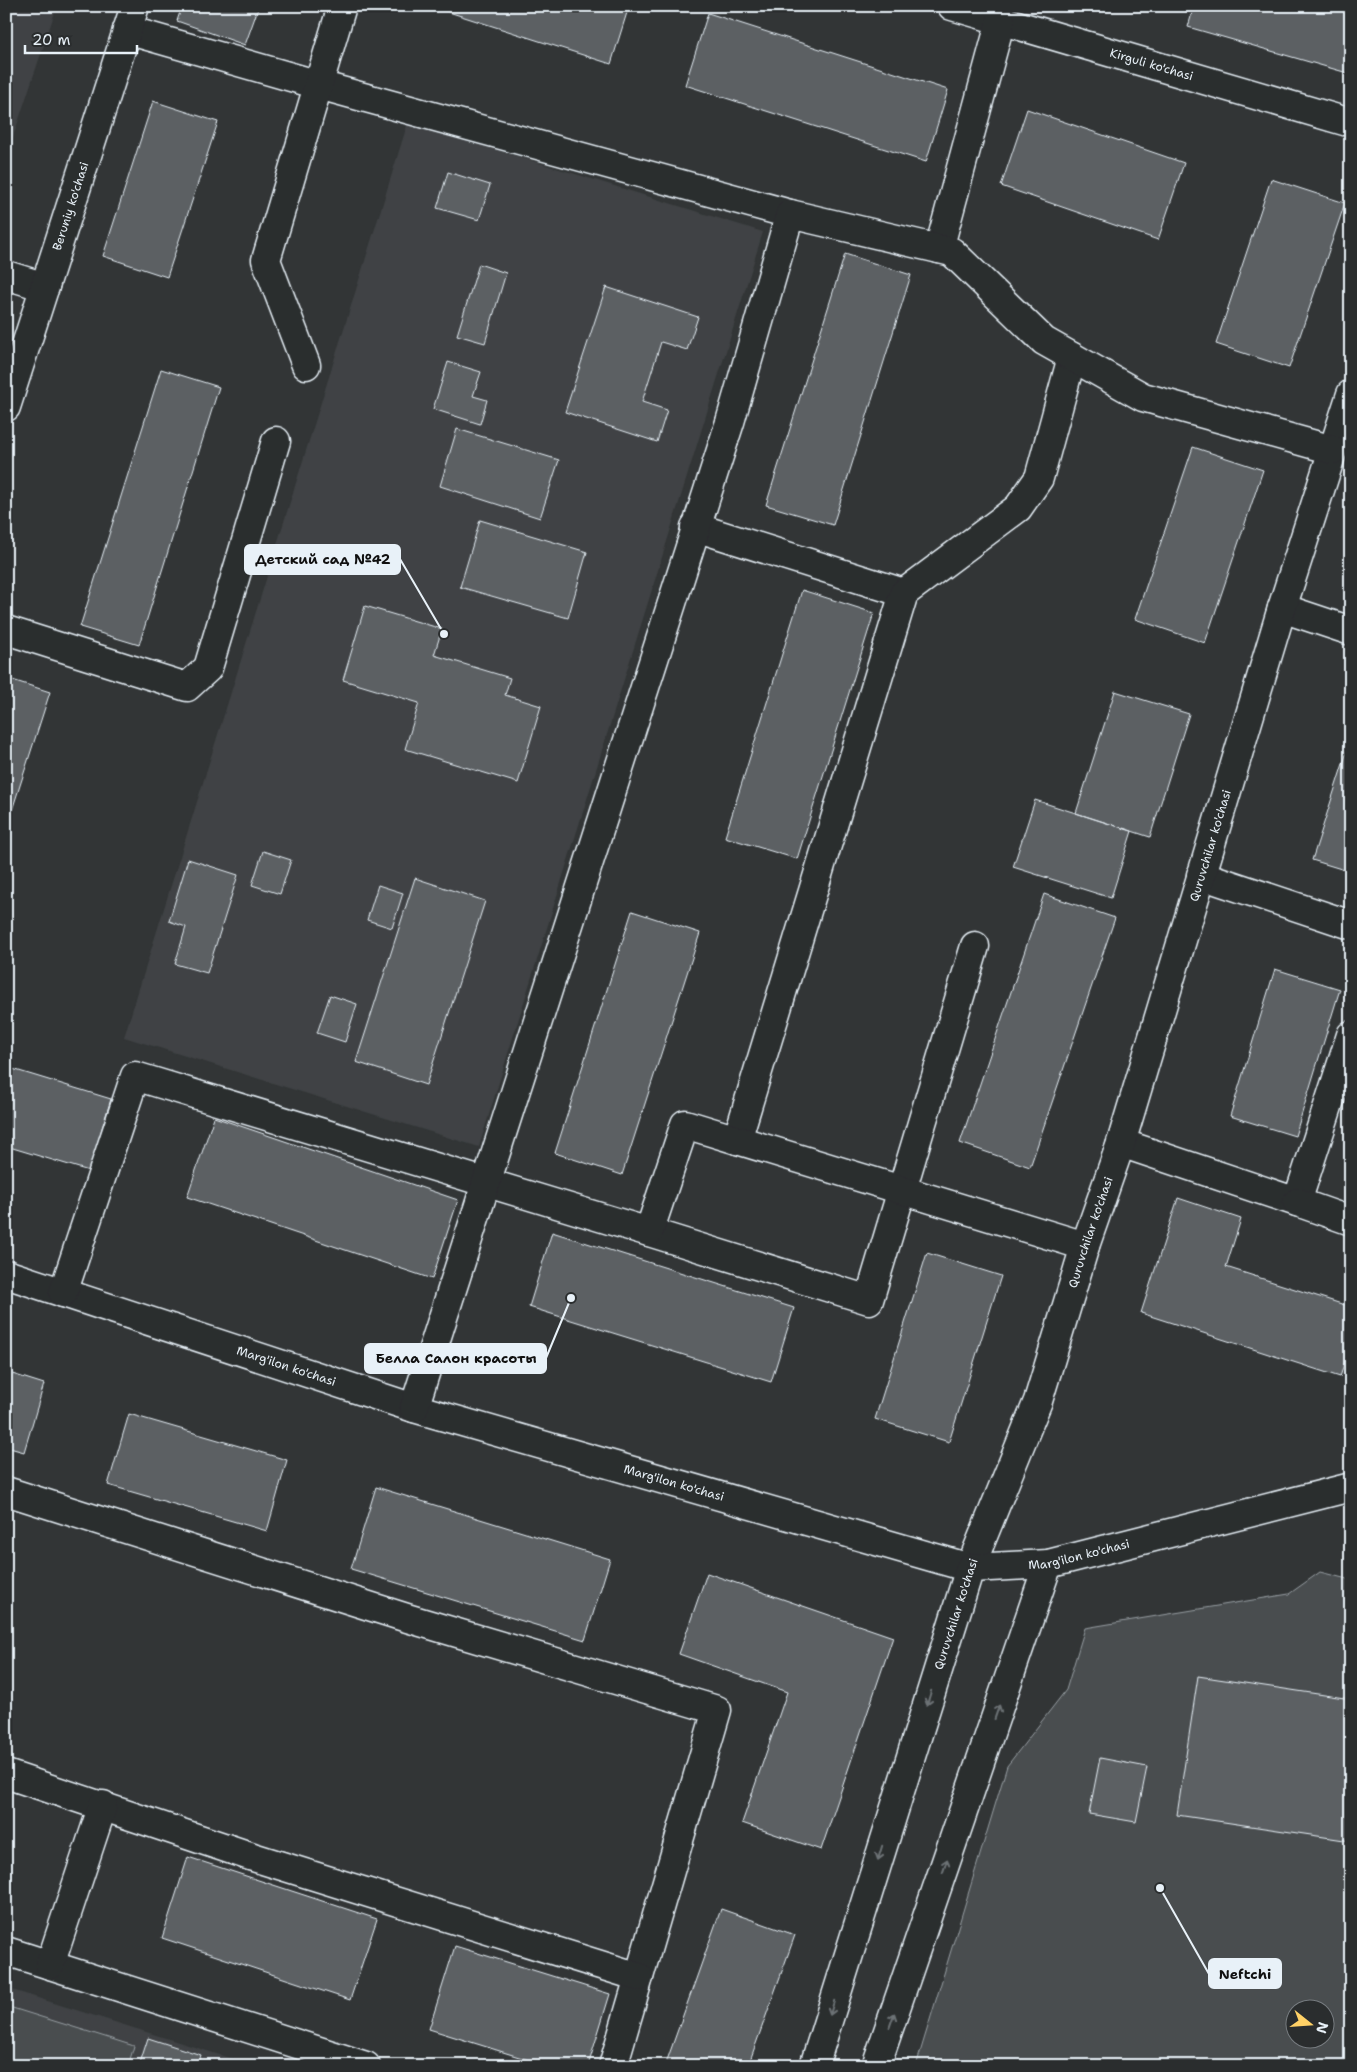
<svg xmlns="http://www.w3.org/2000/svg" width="1357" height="2072" font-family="'Shantell Sans',sans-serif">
	<rect width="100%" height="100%" fill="#323536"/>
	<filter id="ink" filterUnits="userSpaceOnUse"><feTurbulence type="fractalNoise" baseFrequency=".02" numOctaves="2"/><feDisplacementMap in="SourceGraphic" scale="10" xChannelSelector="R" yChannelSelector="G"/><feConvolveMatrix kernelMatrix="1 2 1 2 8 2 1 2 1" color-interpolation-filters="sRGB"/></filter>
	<g filter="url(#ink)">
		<path fill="#3f4244" d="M6 6H57L6 158Z
			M408 122 763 232 479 1147 124 1037Z
			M6 1988 255 2066H6Z"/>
		<path fill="#494d4f" stroke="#989fa4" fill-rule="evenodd" d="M1320 1572 1351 1580V2066H916L1007 1766 1066 1690 1085 1628 1289 1594ZM1294 2010H1324V2040H1294Z
			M6 2006 134 2046 128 2066H6Z"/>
		<path fill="#5c6063" stroke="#e8f1f8" d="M182 6H259L245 45 177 21Z
			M430 6H629L611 64Z
			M1194 6H1351V74L1188 27Z
			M708 13 948 90 926 162 685 85Z
			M153 101 218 122 167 277 103 256Z
			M1027 109 1184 163 1158 240 1001 186Z
			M448 172 490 185 479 220 437 208Z
			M1271 179 1345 203 1289 368 1216 344Z
			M845 254 911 275 833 525 766 505Z
			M479 264 506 273 485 343 457 335Z
			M606 287 698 317 687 350 661 342 642 402 667 410 657 442 565 412Z
			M448 362 481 372 473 396 487 400 480 424 433 409Z
			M161 369 219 387 139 645 80 627Z
			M457 429 559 460 540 518 440 486Z
			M1193 447 1263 470 1205 643 1135 619Z
			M480 520 587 552 568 618 460 587Z
			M802 590 874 613 797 859 725 837Z
			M365 606 442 629 434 655 510 678 505 695 541 706 518 783 405 749 419 703 343 680Z
			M6 678 50 692 6 829Z
			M1115 691 1189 714 1150 837 1076 813Z
			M1351 739V872L1312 860Z
			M1035 800 1132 831 1111 898 1013 867Z
			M263 851 291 860 280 894 252 885Z
			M188 859 238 875 207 973 175 964 186 927 169 921Z
			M415 878 485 901 426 1085 356 1062Z
			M378 885 403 893 392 928 367 920Z
			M1044 894 1115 918 1030 1167 960 1143Z
			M632 911 700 933 622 1175 555 1153Z
			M1275 969 1340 989 1295 1136 1230 1116Z
			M330 995 357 1004 345 1042 317 1033Z
			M6 1067 111 1099 89 1171 6 1146Z
			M214 1117 458 1200 432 1279 187 1197Z
			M1178 1198 1241 1219 1226 1267 1351 1307V1343L1340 1377 1141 1313Z
			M552 1232 794 1308 771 1382 529 1307Z
			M927 1253 1001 1276 949 1442 875 1419Z
			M6 1372 44 1384 24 1452 6 1447Z
			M129 1414 287 1460 267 1531 108 1485Z
			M376 1487 610 1559 585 1640 351 1569Z
			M707 1573 893 1637 821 1850 742 1823 787 1692 679 1654Z
			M1198 1676 1351 1699V1841L1177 1815Z
			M1100 1758 1147 1767 1136 1822 1089 1814Z
			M188 1857 377 1919 350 2000 162 1938Z
			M721 1909 795 1935 748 2066H665Z
			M455 1946 610 1994 588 2066H548L429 2029Z
			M148 2038 201 2055 197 2066H139Z"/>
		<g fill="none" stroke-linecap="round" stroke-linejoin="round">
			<defs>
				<g id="minor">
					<path id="s1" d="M952 6 1351 123"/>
					<path d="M127 30 319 85 790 214"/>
					<path d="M939 249 1001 20"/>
					<path d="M6 275 45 287"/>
					<path d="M306 365 266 260 342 6"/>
					<path id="s2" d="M6 407 135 6"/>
					<path d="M695 527 904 593"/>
					<path d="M1282 608 1351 631"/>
					<path d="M6 630 187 687 208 668 276 441"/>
					<path d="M1201 875 1351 925"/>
					<path d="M737 1140 904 593 1018 508 1039 478 1072 357"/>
					<path d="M1121 1143 1297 1202 1351 1035"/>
					<path d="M1297 1202 1351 1221"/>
					<path d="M649 1232 869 1300 975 946"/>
					<path id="s3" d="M6 1274 414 1408 970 1568 1038 1401 1085 1246 1121 1143 1282 608 1351 394"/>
					<path d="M63 1293 135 1076 649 1232 685 1124 1085 1246"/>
					<path d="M414 1408 730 422 790 214 952 252 1044 341 1143 397 1333 450"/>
					<path d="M6 1491 407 1618 717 1710 613 2066"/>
					<path d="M6 1774 253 1857 639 1977"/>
					<path d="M6 1951 366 2066"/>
					<path d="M50 1965 103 1805"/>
				</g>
				<g id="major">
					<path id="s4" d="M814 2066 970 1568 1048 1564 1351 1487"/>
					<path d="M876 2066 1048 1564"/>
				</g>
			</defs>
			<use href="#minor" stroke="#e8f1f8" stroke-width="31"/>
			<use href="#major" stroke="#e8f1f8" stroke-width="31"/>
			<use href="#minor" stroke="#2a2d2e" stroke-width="28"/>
			<use href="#major" stroke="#2a2d2e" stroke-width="28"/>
		</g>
		<defs><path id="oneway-shaft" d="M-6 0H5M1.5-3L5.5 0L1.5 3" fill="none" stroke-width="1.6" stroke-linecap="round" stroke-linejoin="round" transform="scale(1.25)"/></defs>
		<g stroke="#6c7275">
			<use href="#oneway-shaft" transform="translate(929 1698) rotate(107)"/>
			<use href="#oneway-shaft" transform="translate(997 1712) rotate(-71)"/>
			<use href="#oneway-shaft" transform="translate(880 1853) rotate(107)"/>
			<use href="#oneway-shaft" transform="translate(945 1866) rotate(-71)"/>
			<use href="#oneway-shaft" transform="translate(832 2008) rotate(107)"/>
			<use href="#oneway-shaft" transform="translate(892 2020) rotate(-71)"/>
		</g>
	</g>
	<g text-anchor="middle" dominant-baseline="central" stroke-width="4.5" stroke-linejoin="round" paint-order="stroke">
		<g font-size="12" fill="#e8f1f8" stroke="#2a2d2e">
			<text stroke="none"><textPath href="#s1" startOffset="208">Kirguli ko'chasi</textPath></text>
			<text stroke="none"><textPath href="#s2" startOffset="211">Beruniy ko'chasi</textPath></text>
			<text stroke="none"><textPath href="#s3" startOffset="1770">Quruvchilar ko'chasi</textPath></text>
			<text stroke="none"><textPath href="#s3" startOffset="1365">Quruvchilar ko'chasi</textPath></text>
			<text stroke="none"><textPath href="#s3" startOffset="295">Marg'ilon ko'chasi</textPath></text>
			<text stroke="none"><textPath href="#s3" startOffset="700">Marg'ilon ko'chasi</textPath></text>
			<text stroke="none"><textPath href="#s4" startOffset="632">Marg'ilon ko'chasi</textPath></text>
			<text transform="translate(956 1614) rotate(-72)">Quruvchilar ko'chasi</text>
		</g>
	</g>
	<path fill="none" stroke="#e8f1f8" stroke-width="2" d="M444 634L400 559M571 1298L546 1358M1160 1888L1209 1974"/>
	<g fill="#e8f1f8" stroke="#2a2d2e" stroke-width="2">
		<circle cx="444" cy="634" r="5"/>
		<circle cx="571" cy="1298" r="5"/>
		<circle cx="1160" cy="1888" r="5"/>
	</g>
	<g fill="#e8f1f8" stroke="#e8f1f8" stroke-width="2">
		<rect x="245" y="545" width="155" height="29" rx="5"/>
		<rect x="365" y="1344" width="181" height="29" rx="5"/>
		<rect x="1209" y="1959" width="72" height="29" rx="5"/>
	</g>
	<g font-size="14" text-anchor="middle" font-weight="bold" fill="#111">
		<text x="323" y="564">Детский сад №42</text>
		<text x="456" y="1363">Белла Салон красоты</text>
		<text x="1245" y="1979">Neftchi</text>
	</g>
	<rect width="1357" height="2072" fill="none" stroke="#2a2d2e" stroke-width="25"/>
	<rect x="12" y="12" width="1332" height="2047" fill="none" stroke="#e8f1f8" stroke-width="2" filter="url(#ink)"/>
	<g transform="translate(1310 2024) rotate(107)"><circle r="24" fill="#2a2d2e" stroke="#767b7f"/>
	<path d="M0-4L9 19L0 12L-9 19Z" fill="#ffd166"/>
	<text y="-8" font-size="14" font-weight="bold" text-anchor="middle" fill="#e8f1f8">N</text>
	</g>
	<path d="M25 45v8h112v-8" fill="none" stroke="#e8f1f8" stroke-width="2.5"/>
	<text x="32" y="45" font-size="15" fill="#e8f1f8" stroke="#2a2d2e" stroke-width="4" paint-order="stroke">20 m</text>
</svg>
